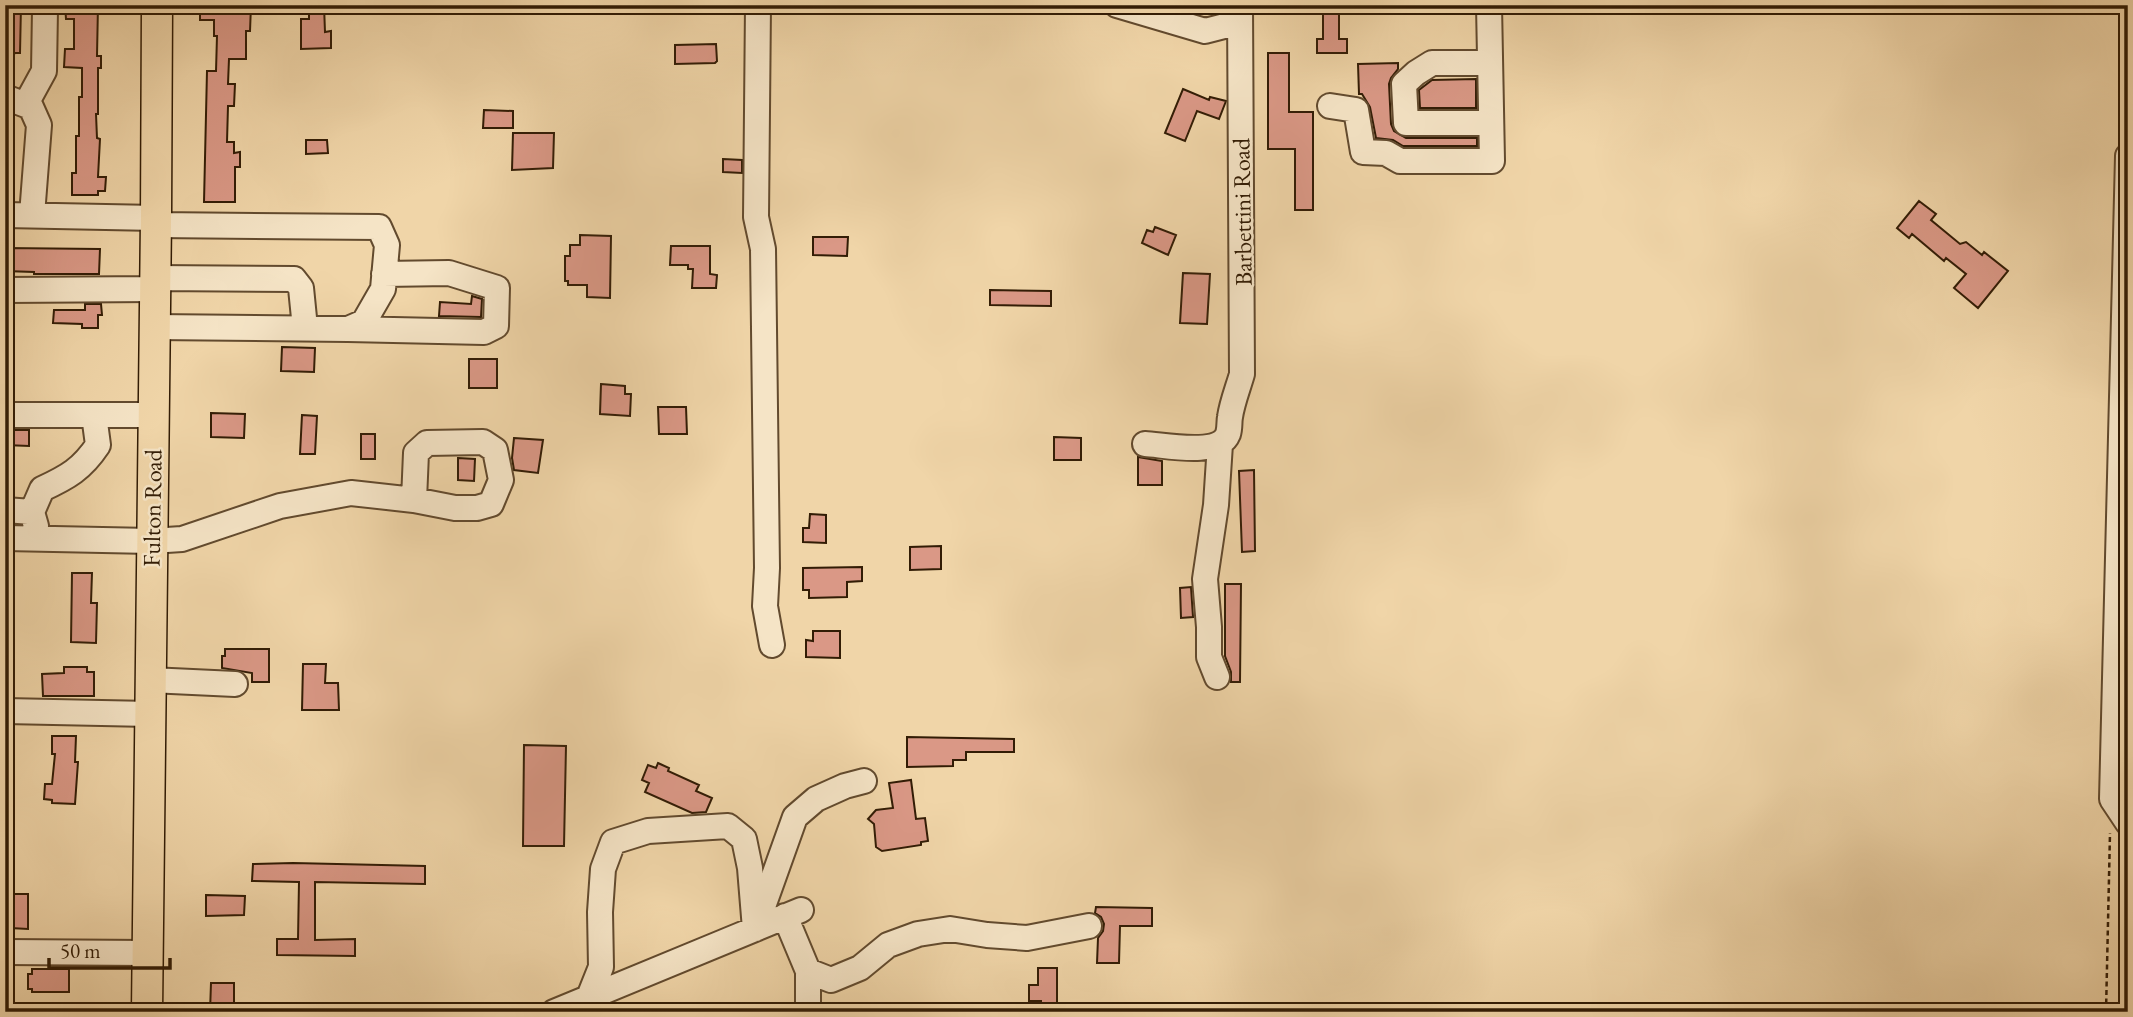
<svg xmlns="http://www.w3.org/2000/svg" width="2133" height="1017" font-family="'EB Garamond',serif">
	<rect width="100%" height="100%" fill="#f0d5a8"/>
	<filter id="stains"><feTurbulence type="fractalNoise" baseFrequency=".00286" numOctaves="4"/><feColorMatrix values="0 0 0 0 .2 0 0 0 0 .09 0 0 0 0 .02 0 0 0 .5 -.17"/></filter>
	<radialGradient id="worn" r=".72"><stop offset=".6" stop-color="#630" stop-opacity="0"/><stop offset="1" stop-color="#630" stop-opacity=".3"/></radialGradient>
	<path fill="#da9886" stroke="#321c05" stroke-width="2" d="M5 5H21L20 53H15L5 67Z
		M65 5H98L97 56H101V68H98V114H96L97 138 100 139 98 177H106L105 191H98V195H72V173H76V136H79V97H82V68L64 67 65 49H74V19H66Z
		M200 5H251L250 31H246V59H229L228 84H235L234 106H228L227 142H234V153L240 152V167H235V202H204L207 71H216L217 36H214V20H200Z
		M309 5H324L325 32 331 31V48L301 49V19H309Z
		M1323 5H1339V39H1347V53H1317V39H1323Z
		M716 44 717 61 715 63 675 64V45Z
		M1268 53H1289V112H1313V210H1295V149H1268Z
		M1398 63V69L1391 78 1389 84 1391 124 1394 131 1406 138H1477V146H1403L1393 140 1376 138 1370 107 1362 94H1359L1358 64Z
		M1476 79V108H1420L1419 90 1432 80Z
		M1183 89 1209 100 1210 97 1226 101 1219 119 1197 111 1185 141 1165 133Z
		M484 110 513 111V128H483Z
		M513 133H554L553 168 512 170Z
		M306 140H327L328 153 306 154Z
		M723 159 742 160V173L723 172Z
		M1919 201 1936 214 1931 220 1960 244 1966 242 1982 255 1984 252 2008 271 1978 308 1954 288 1966 274 1946 258 1944 261 1912 234 1909 238 1897 228Z
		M1155 227 1176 235 1168 255 1142 243 1147 230 1153 232Z
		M580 235 611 236 610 298 587 297V285H568V281H565V256H570V245H580Z
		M813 237H848L847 256 813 255Z
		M671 246H710V274L717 275 716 288H692L693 269H688V265H670Z
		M5 248 100 249 99 274H34V272L5 271Z
		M1183 273 1210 274 1207 324 1180 323Z
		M990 290 1051 291V306L990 305Z
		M472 296 482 299 481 317 439 316 440 302 471 304Z
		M85 304H101L102 315H98V328H82V324L53 323 54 310H85Z
		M282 347 315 348 314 372 281 371Z
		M469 359H497V388H469Z
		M601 384 625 386V394H631L630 416 600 414Z
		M658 407H686L687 434H659Z
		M211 413 245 414 244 438 211 437Z
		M302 415 317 416 315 454H300Z
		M5 430H29V446L5 445Z
		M361 434H375V459H361Z
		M1054 437 1081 438V460H1054Z
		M514 438 543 440 538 473 514 470 512 458Z
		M1138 457 1162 461V485H1138Z
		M458 458 475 459 474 481 458 480Z
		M1254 470 1255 551 1242 552 1239 471Z
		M810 514 826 515V543L803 542V528H809Z
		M941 546V569L910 570V547Z
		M862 567V581L847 582V597L809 598V590H803V568Z
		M72 573H92L91 603H97L96 643 71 642Z
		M1225 584H1241L1240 682H1231V672L1225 656Z
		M1191 587 1193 617 1181 618 1180 588Z
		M813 631H840V658L806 657V640L813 641Z
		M225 649H269V682H252V673L222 668V656H225Z
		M303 664H326L325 683H338L339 710H302Z
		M64 667H87V672H94V696H43L42 674 64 673Z
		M52 736H76L75 762H78L75 804 52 803V800L44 799 45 784H52L55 754H52Z
		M907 737 1014 739V752H966V760H953V766L907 767Z
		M524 745 566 746 564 846H523Z
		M658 763 669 768 668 771 699 785 696 791 712 798 706 812 692 813 645 792 649 783 642 780 648 765 656 768Z
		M911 780 916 819 925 818 928 841 921 842V845L882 851 876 847 874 824 868 819 876 810 893 808 889 783Z
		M293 863 425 866V884L315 882V940L355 939V956L277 955V939H298L299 882 252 881 253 864Z
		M10 894H28V929L10 928Z
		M206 895 245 896 244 915 206 916Z
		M1096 907 1152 908V926H1120L1119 963H1097L1098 938 1103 931 1104 924 1101 917 1095 913Z
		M1038 968H1057V1004H1041V1001H1029V985H1038Z
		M32 969H69V992H32V989H28V974H32Z
		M211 983H234V1012H210Z"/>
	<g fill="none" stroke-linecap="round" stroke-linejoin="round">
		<defs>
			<path id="minor" d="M758 5 756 217 763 249 767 568 765 606 772 645
				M1117 5 1205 31 1240 22
				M1490 63H1432L1416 73 1404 84 1406 123H1491
				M5 97 31 107 39 125 32 215
				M26 104 44 71 45 9
				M1330 106 1356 110 1363 152 1386 153 1400 161H1492L1489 5
				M2128 156 2112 799 2128 823
				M5 215 156 218
				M155 278 294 279 301 288 305 328
				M5 290 155 289
				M154 327 348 329 364 322 383 289 387 245 379 227 156 225
				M348 329 484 332 496 326 497 288 449 273 384 274
				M5 415H153
				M1145 444C1165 445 1219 457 1228 434 1230 428 1229 422 1230 417 1232 403 1238 388 1242 374L1240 5
				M5 510 32 512 36 526
				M32 512 42 489C68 477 82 469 98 445L94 415
				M5 538 151 541 182 539 280 506 351 493 414 500 455 508H477L491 504 501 480 495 450 483 442 427 443 416 453 414 500
				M1217 677 1209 657V627L1205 579 1216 505 1220 444
				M150 680 235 684
				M5 711 150 714
				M785 916 808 971 831 980 860 968 888 945 918 934 950 929 987 935 1027 938 1089 926
				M5 952 147 953
				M808 971V1012
				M589 997 601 967 600 912 603 869 613 842 648 831 728 826 744 839 750 868 755 929 795 817 816 799 845 786 864 781
				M554 1012 801 910"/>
			<path id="major" d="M147 1012 156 218 157 5"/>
		</defs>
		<use href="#minor" stroke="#624a2e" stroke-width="28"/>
		<use href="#major" stroke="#321c05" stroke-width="33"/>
		<path stroke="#321c05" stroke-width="2.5" stroke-dasharray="5 3.5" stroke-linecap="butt" d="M2106 1012 2110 833"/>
		<use href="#minor" stroke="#f5e4c6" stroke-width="24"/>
		<use href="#major" stroke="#f0d5a8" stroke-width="30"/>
	</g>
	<g text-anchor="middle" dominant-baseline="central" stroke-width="5" stroke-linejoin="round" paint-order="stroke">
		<g font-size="24" fill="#321c05" stroke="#f5e4c6">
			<text transform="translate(1242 212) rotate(-91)">Barbettini Road</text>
			<text transform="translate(152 508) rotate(-89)">Fulton Road</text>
		</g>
	</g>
	<rect width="2133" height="1017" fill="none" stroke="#f0d5a8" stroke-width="28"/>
	<rect x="7" y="7" width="2119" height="1003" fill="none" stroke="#321c05" stroke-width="3.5"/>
	<rect x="14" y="14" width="2105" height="989" fill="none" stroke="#321c05" stroke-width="2"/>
	<path d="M49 958v10h121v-10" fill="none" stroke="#321c05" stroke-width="3.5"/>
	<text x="60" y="958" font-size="21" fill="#321c05" stroke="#f5e4c6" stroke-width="5" paint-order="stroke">50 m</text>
	<rect width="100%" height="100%" filter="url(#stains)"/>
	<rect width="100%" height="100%" fill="url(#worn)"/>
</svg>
